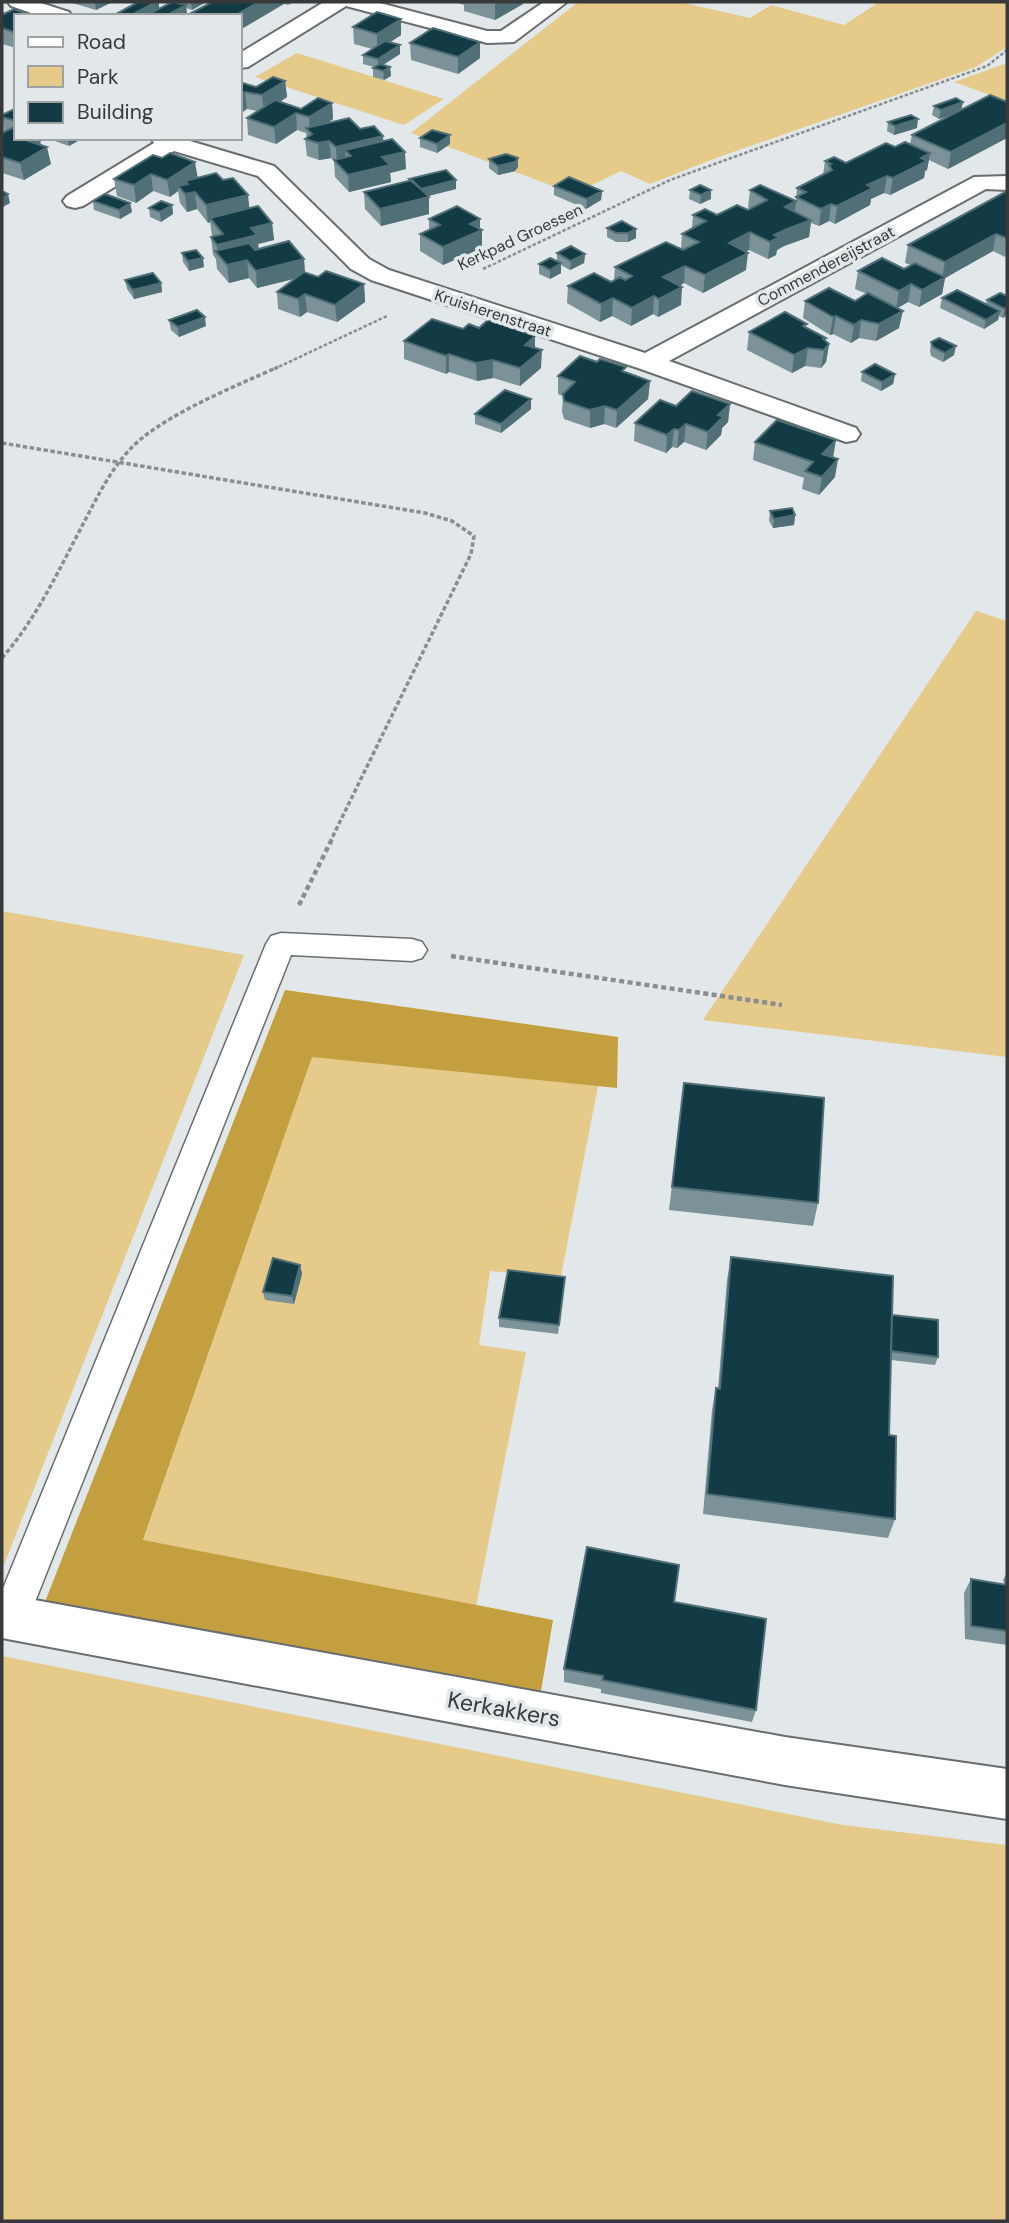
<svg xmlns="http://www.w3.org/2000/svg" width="1009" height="2223" font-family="'DM Sans',sans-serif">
	<rect width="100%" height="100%" fill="#e2e8e9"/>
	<path fill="#e5ca89" d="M578 2H680L750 18 771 5 844 25 879 2H1007V47L976 67 716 158 650 184 621 171 574 194 411 133Z
		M297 53 444 99 404 125 255 77Z
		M1007 63V101L954 82Z
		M976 611 1007 621V1057L703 1020Z
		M2 911 244 955 2 1570Z
		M312 1056 598 1086 561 1276 490 1271 479 1345 526 1352 476 1606 143 1541Z
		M2 1656 843 1825 1007 1845V2221H2Z"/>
	<path fill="#c49f3f" d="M285 990 618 1037 617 1088 312 1057 143 1540 553 1620 540 1697 43 1607Z"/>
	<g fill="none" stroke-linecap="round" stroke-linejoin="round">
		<defs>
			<path id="lane" d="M281 933 412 939 422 942 427 950 422 958 412 961 291 955 29 1617 23 1630 10 1635 2 1632V1591L266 944 271 936Z"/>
			<path id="street" d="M8 2H38L69 12 72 16H40L11 6Z
				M324 2H376L487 31H501L544 2H567L514 42 487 43 346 6 248 67 240 68V53Z
				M151 138H180L274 166 369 259 389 270 645 353 974 177 1007 176V190L986 189 669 361 856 428 860 434 856 440 846 442 638 368 371 280 351 269 258 176 174 151 83 206 75 208 67 206 63 201 67 196 154 143Z
				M2 1594 785 1737 1007 1769V1819L785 1785 2 1638Z"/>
		</defs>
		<use href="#lane" stroke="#696d6f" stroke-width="3"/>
		<use href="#street" stroke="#696d6f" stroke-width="4"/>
		<path stroke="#898d8e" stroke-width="2.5" stroke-dasharray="3.5 2" stroke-linecap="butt" d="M483 269 670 180 987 66 1007 50
			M274 369 387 316"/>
		<path stroke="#898d8e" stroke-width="3.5" stroke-dasharray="4.5 2.5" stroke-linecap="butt" d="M2 443 425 513 452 521 474 536 471 554 331 840
			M2 658C36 619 58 572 82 526 98 496 114 461 141 439 176 410 236 386 278 367"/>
		<path stroke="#898d8e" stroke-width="4.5" stroke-dasharray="5 3.5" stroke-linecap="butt" d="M299 905 332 839
			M451 956 782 1005"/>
		<use href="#lane" fill="#fff" fill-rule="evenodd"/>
		<use href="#street" fill="#fff" fill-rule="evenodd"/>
	</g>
	<path fill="#7a9298" d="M69 2H112L96 10Z
		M138 2H159V9L179 3V2H206L192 10 186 8 187 14 183 16H116V14Z
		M212 2H294L288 5 284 4 240 16H191V13Z
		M458 2H523V4L495 20 464 11V5L458 3Z
		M2 13 16 16V48L2 44Z
		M401 19V35L390 42 400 54 383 65 390 67 391 76 384 80 373 77V68L374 67 363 64V55L372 49 354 44 353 27Z
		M480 42V58L458 74 411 60 410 43Z
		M285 81 287 97 280 102 301 109 332 103 333 119 328 123 360 129 383 141 406 169 390 173 391 182 349 192 335 177 334 161 331 158 319 160 307 156 305 139 307 138 306 133 297 130 276 144 248 135 247 118 258 111 247 109 240 85 256 87Z
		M963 102 961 110 1007 102V138L948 169 929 160 927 170 925 171 924 178 890 195 884 193 871 199 870 205 835 224 829 221 819 226 811 223 809 237 784 246 777 250 776 255 768 259 749 250 746 251V270L703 293 684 283 680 286 681 305 658 317 653 314 631 326 612 316 600 322 567 303 568 286 611 282 614 280 615 267 681 249 682 234 692 228 693 215H717L748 210 750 209 748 207 750 190 796 200 797 188 823 175 825 161 846 163 895 147 910 144 912 135 951 115 939 119 932 115 934 106Z
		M16 108V138H83L69 146 46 138 40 142 51 164 24 180 2 173V133L4 132 2 115Z
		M888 122 917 128 894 135 887 131Z
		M450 135V144L437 153 420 147V138Z
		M153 155 197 178 272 223 274 240 258 244 259 249 304 259 305 273 318 277 364 284 365 302 337 322 307 312 300 317 278 309 277 292 294 279 257 288 249 278 229 283 217 269 216 259 213 255 211 237H213L212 235 210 222 208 223 197 209 187 212 180 203 178 191 170 197 153 191 136 203 117 196 114 179Z
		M489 159 518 167 515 171 498 175 489 168Z
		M409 179 456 189 428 196 429 214 381 226 365 209 364 192 409 181Z
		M554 186 602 191 601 200 586 209 554 195Z
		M690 190H711V199L700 204 689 199Z
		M1007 191V255L1005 257 993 251 945 278 942 294 919 307 908 302 897 308 899 328 876 341 859 338 851 343 833 334 830 335 803 318 805 301H855L867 294 855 289 858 271 904 269 911 265 905 263 908 245Z
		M93 201 130 203 132 212 120 219 94 210Z
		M172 205 173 214 161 222 150 217 149 208Z
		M429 219H480V229L482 230V248L443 265 420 251V234L429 230Z
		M607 228 636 229V238L628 242H616L607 237Z
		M182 253 204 267 189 271 183 262Z
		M557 253 585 254 584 263 570 270 561 265V273L550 279 539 274V264L557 262Z
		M125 280 161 283 162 292 134 299 127 289Z
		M1000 293 1007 315 1003 318 999 316 998 320 984 329 940 308 942 298 986 304 987 300Z
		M169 320 206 326 179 337 171 330Z
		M479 328 535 336V348L541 368 520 386 493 378 477 381 449 372 446 374 404 359V341L463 329Z
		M806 328 826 338 825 341 829 344 826 362 821 368 805 366 792 373 747 350 749 332Z
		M931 342 954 355 943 362 931 356 930 351Z
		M625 372 650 381 648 399 616 428 604 424 590 428 564 419 562 412 563 396 558 394V376Z
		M862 372 895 374 893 384 881 391 861 381Z
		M730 404 728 422 722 428 721 435 706 450 684 442 677 448 672 447 666 453 634 441 635 423 676 406Z
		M531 409 501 433 475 424V414Z
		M755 442 833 457 835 477 819 495 802 489 804 478 753 460Z
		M770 511 795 515 794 525 773 528 769 521Z
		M684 1083 818 1203 813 1226 669 1210Z
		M731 1257 892 1315 938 1357 935 1365 891 1360 889 1435 895 1519 888 1538 703 1514 712 1410 716 1388 718 1389 727 1280Z
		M300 1265 302 1274 294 1304 265 1300 263 1292Z
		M565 1277 558 1334 499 1327V1318Z
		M1007 1572V1645L965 1639 964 1593 971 1579 1004 1584 1003 1580Z
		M674 1602 756 1710 752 1722 601 1693V1689L564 1682V1669Z"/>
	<path fill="#516f77" d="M95 2H112L96 10Z
		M155 2H159V9L147 16H130Z
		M191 2H206L192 10Z
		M259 2H284V4L240 30V16H234Z
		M498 2H523V4L495 20V4Z
		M186 5 187 14 183 16H166Z
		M401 19V35L377 51V34Z
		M480 42V58L458 74V57Z
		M400 45V54L378 68V59Z
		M390 67 391 76 384 80 383 71Z
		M285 81 287 97 264 112 262 95Z
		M245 92 247 109 240 114V95Z
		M963 102 961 111 939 119 941 110Z
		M332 103 333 119 311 134 310 132 309 117Z
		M296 113 297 130 276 144 274 127Z
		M918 119 917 128 894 135 895 126Z
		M1007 123V138L948 169 951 152Z
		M450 135V144L437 153V144Z
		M383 136 384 153 351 156 345 150 346 162 337 164 336 147Z
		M32 138H46L40 142 42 150 47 147 51 164 24 180 20 163 28 141Z
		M68 138H83L69 146Z
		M329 141 331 158 319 160 318 143Z
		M405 152 406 169 390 173 391 182 349 192 348 175 382 157Z
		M930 153 927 170 925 171 924 178 890 195 893 178 921 158Z
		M518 158V167L515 171 498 175V166Z
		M195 162 198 179 185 181 186 187 178 186V191L170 197 167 180Z
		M151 174 153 191 136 203 134 185Z
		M887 176 884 193 871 199 870 205 835 224 837 206 867 185Z
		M456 180V189L420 198 419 189Z
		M711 190V199L700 204 701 195Z
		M602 191 601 200 586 209 587 199Z
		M195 192 197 209 187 212 185 194Z
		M8 194 10 203 3 207 2 198Z
		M248 195 250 213 210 218V222L208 223 206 205Z
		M429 197V214L381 226 380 209Z
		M796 201 794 218 785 207Z
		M130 203 132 212 120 219 119 210Z
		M831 204 829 221 819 226 821 209Z
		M172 205 173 214 161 222 160 212Z
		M480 219V231L482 230V248L443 265V247L470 224Z
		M811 220 809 237 784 246 777 250 776 255 768 259 770 242 774 235 787 229Z
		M272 223 274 240 258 244 259 252 218 255 217 245 251 228Z
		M636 229V238L628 242V233Z
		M750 232 749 250 727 261 729 243Z
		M996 234 993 251 945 278 942 294 919 307 922 290 942 279 945 262Z
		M748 253 746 270 703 293 705 275Z
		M585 254 584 263 570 270 571 261Z
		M203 258 204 267 189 271 188 261Z
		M304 259 305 276 257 288 256 271Z
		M247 260 249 278 229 283 227 265Z
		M561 263V273L550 279V270Z
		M685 266 684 283 662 295 663 277Z
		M161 283 162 292 134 299 133 290Z
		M364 284 365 302 337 322 335 305Z
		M911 284 908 302 896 309 899 291Z
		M682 287 681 305 658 317 659 299Z
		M305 294 307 312 300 317 298 299Z
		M654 296 653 314 631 326 632 308Z
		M613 298 612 316 600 322 601 304Z
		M1007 307V315L1003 318 1005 309Z
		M903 311 899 328 876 341 879 324Z
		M1000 311 998 320 984 329 986 320Z
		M836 316 833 334 830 335 833 317Z
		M205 317 206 326 179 337 178 327Z
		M861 320 859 338 851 343 854 325Z
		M535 336V354L525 345Z
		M826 338 824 350 829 344 826 362 821 368 824 350 823 339Z
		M956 346 954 355 943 362 945 353Z
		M808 348 805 366 792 373 794 355Z
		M542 350 541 368 520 386V368Z
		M449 354V372L446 374V356Z
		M493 360V378L477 381 476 363Z
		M895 374 893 384 881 391 882 382Z
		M650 381 648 399 616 428 617 410Z
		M531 399V409L501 433V424Z
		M730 404 728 422 722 428 721 435 706 450 708 432 718 415Z
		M605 406 604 424 590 428V410Z
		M686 424 684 442 677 448 679 430Z
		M674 429 672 447 666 453 667 435Z
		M836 440 833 458 822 454Z
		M838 459 835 477 819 495 822 477Z
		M795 515 794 525 773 528 774 519Z
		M300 1265 302 1274 294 1304 292 1296Z"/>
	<path fill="#133b46" stroke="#516f77" stroke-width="2" d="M138 2H155L130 16H122L116 14Z
		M172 2 186 5 166 16 147 15Z
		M212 2H259L234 16H199L191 13Z
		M14 9 34 16H16V33L2 28V13L4 14Z
		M377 12 401 19 377 34 353 27Z
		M433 28 480 42 458 57 410 43Z
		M385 41 400 45 378 59 363 55Z
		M380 64 390 67 383 71 373 68Z
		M273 77 285 81 262 95 245 92 240 95V85L243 83 256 87Z
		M990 95 1007 102V123L951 152 912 135Z
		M318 98 332 103 309 117 296 113 274 127 247 118 275 100 301 109Z
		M956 98 963 102 941 110 934 106Z
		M16 108V121L2 117V115Z
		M911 115 918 119 895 126 888 122Z
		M349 118 360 129 374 126 383 136 336 147 329 141 318 143 305 139 312 134 306 128Z
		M14 127H16V138H32L28 141 47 147 20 163 2 157V133Z
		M432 130 450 135 437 144 420 138Z
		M392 139 405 152 382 157 390 165 348 175 334 160 351 156 345 150Z
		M905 142 930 153 921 158 927 161 893 178 887 176 867 185 873 188 837 206 831 204 821 209 796 197 806 192 797 188 832 170 829 165 831 164 825 161 834 157 846 163 886 143 895 147Z
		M170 153 195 162 167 180 151 174 134 185 114 179 153 155 162 158Z
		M506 154 518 158 515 162 498 166 489 159Z
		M446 170 456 180 421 189 409 179Z
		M216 173 223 180 233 178 248 195 206 205 195 192 185 194 178 186 188 184 185 181Z
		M569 177 602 191 587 199 554 186Z
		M412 180 429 197 380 209 364 192Z
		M700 185 711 190 701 195 690 190Z
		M760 185 796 201 785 207 811 220 787 229 774 235 778 237 770 242 750 232 729 243 748 253 705 275 685 266 663 277 682 287 659 299 654 296 632 308 613 298 601 304 568 286 594 273 611 282 620 277 625 280 632 276 615 267 666 242 683 250 699 242 682 234 706 221 693 215 705 209 717 215 737 205 748 210 767 200 750 190Z
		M2 191 8 194 2 198Z
		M1007 191V238L996 234 945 262 908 245Z
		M105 194 130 203 119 210 93 201Z
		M161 201 172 205 160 212 149 208Z
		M258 206 272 223 251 228 257 235 217 245 211 237 223 234 210 218Z
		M457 206 480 219 470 224 482 230 443 247 420 234 440 225 429 219Z
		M622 221 636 229 628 233H616L607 228Z
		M289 241 304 259 256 271 247 260 227 265 215 251 249 243 255 250Z
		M571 246 585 254 571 261 557 253Z
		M196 250 203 258 188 261 182 253Z
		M550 258 561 263 550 270 539 264Z
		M882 258 904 269 915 263 945 277 922 290 911 284 899 291 858 271Z
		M326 271 364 284 335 305 305 294 298 299 277 292 304 272 318 277Z
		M153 273 161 283 133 290 125 280Z
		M829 288 855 301 868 293 903 311 879 324 861 320 854 325 836 316 833 317 805 301Z
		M957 290 1000 311 986 320 942 298Z
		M1000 293 1007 296V307L1005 309 987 300Z
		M197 310 205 317 178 327 169 320Z
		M785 312 807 324 803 326 826 338 823 339 829 344 824 350 808 348 794 355 749 332Z
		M432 319 463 329 469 324 479 328 488 320 535 336 525 345 542 350 520 368 493 360 476 363 449 354 446 356 404 341Z
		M939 338 956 346 945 353 933 347 931 342Z
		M580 356 597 362 600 359 626 367 622 371 650 381 617 410 605 406 590 410 564 401 563 394 575 382 558 376Z
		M875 364 895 374 882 382 862 372Z
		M505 390 531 399 501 424 475 414Z
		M692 391 730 404 718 415 723 417 708 432 686 424 679 430 674 429 667 435 635 423 660 400 676 406Z
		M777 420 836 440 822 454 838 459 822 477 805 471 813 462 755 442Z
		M792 508 795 515 774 519 770 511Z
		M684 1083 824 1098 818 1203 672 1187Z
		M731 1257 893 1276 889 1435 896 1436 895 1519 707 1494 716 1388 720 1389Z
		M273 1258 300 1265 292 1296 263 1292Z
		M508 1270 565 1277 559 1325 499 1318Z
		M892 1315 938 1320V1357L891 1351Z
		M587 1547 679 1565 674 1602 766 1619 756 1710 602 1680 603 1676 564 1669Z
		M971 1579 1007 1585V1631L971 1626Z"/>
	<g text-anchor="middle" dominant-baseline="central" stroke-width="7" stroke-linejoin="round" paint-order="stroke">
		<g font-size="16" fill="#37393a" stroke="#e2e8e9">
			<text transform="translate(520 237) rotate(-25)">Kerkpad Groessen</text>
			<text transform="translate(826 266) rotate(-28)">Commendereijstraat</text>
			<text transform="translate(493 313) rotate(18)">Kruisherenstraat</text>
		</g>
		<g font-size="23" fill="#37393a" stroke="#e2e8e9">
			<text transform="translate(504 1709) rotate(10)">Kerkakkers</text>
		</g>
	</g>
	<rect width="1009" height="2223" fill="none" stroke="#37393a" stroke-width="7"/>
	<rect x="14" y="14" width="228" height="126" fill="#e2e8e9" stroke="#9ea2a3" stroke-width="2"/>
	<rect x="28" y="37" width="35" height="10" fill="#ffffff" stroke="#9ea2a3" stroke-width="2"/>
	<text x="77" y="49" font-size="21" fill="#37393a">Road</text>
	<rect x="28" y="66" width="35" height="21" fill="#e5ca89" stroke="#9ea2a3" stroke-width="2"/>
	<text x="77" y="84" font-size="21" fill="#37393a">Park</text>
	<rect x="28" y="102" width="35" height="21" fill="#133b46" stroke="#9ea2a3" stroke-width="2"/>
	<text x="77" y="119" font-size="21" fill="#37393a">Building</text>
</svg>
